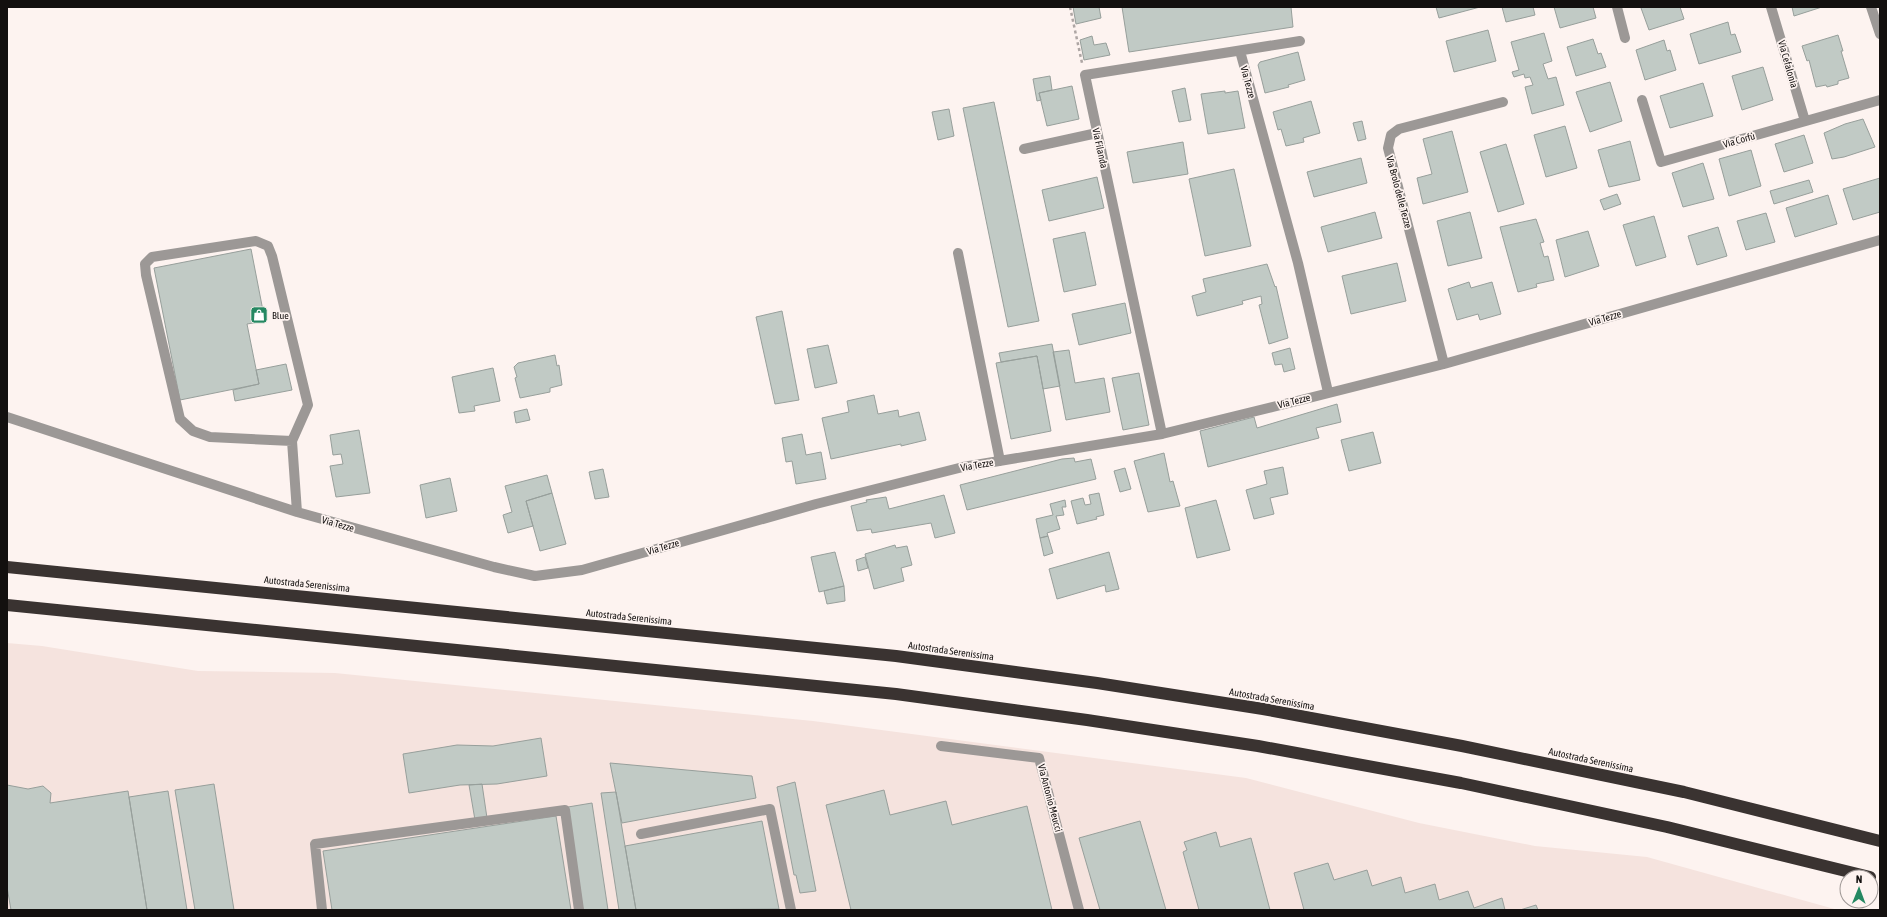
<svg xmlns="http://www.w3.org/2000/svg" width="1887" height="917" font-family="'Asap Condensed',sans-serif">
	<rect width="100%" height="100%" fill="#fdf3f0"/>
	<path fill="#f5e3de" d="M7 643 42 646 198 671 335 673 813 721 1246 778 1419 823 1535 846 1647 857 1838 910H7Z"/>
	<path fill="#c1cac5" stroke="#979f9b" d="M1073 7H1099L1101 18 1076 24Z
		M1122 7H1291L1293 27 1129 52Z
		M1436 7H1480L1439 18Z
		M1502 7H1533L1535 15 1506 22Z
		M1554 7H1593L1596 18 1560 28Z
		M1643 7H1680L1684 19 1649 30 1641 8Z
		M1792 7H1822L1794 16Z
		M1728 22 1731 35 1735 34 1741 52 1699 64 1690 34Z
		M1488 30 1496 61 1454 72 1446 41Z
		M1544 33 1552 61 1543 64 1548 79 1556 77 1564 105 1532 114 1525 87 1533 85 1530 77 1525 78 1524 74 1514 77 1512 72 1519 70 1511 42Z
		M1838 35 1843 51H1841L1849 78 1838 81V84L1827 87 1826 85 1816 87 1809 60 1807 61 1802 46Z
		M1092 36 1094 45 1106 43 1110 55 1084 60 1080 40Z
		M1593 39 1598 54 1601 53 1606 67 1576 76 1567 47Z
		M1664 40 1667 51 1670 50 1676 70 1645 80 1636 50Z
		M1298 52 1305 80 1288 85 1289 87 1265 93 1258 65 1260 62Z
		M1763 67 1773 100 1742 110 1732 76Z
		M1050 76 1052 90 1039 93 1041 100 1037 101 1033 79Z
		M1610 82 1622 121 1590 132 1576 92Z
		M1703 83 1713 116 1670 128 1660 96Z
		M1072 86 1079 119 1047 126 1039 93Z
		M1185 88 1191 120 1179 122 1172 91Z
		M1225 91V93L1238 91 1245 128 1208 134 1201 94Z
		M1311 101 1320 133 1303 138 1304 142 1286 146 1281 129 1278 130 1273 112Z
		M994 102 1039 321 1008 327 963 108Z
		M949 109 954 136 938 140 932 112Z
		M1863 119 1875 147 1844 157 1832 159 1824 133 1845 124Z
		M1362 121 1366 139 1358 141 1353 123Z
		M1565 126 1577 168 1546 177 1534 135Z
		M1452 131 1468 192 1423 204 1417 178 1432 174 1423 139Z
		M1804 135 1813 163 1784 172 1775 144Z
		M1630 141 1640 180 1609 187 1598 150Z
		M1183 142 1188 174 1133 183 1127 152Z
		M1506 144 1524 204 1498 212 1480 152Z
		M1751 150 1761 186 1729 196 1719 159Z
		M1361 158 1367 183 1314 197 1307 172Z
		M1703 163 1714 199 1683 207 1672 173Z
		M1234 169 1251 246 1205 256 1189 179Z
		M1097 177 1104 208 1049 221 1042 190Z
		M1880 178V212L1853 220 1843 189Z
		M1809 180 1813 192 1774 204 1770 191Z
		M1617 194 1621 204 1604 210 1600 200Z
		M1828 195 1837 224 1795 237 1786 208Z
		M1375 212 1382 238 1328 252 1321 227Z
		M1470 212 1482 258 1448 266 1437 221Z
		M1766 213 1775 242 1746 250 1737 221Z
		M1654 216 1666 257 1636 266 1623 225Z
		M1536 219 1544 242 1540 243 1544 257 1548 256 1554 280 1536 284 1537 287 1518 292 1500 227Z
		M1718 227 1727 256 1697 265 1688 236Z
		M1588 231 1599 266 1565 277 1556 240Z
		M1085 232 1096 285 1064 292 1053 239Z
		M251 249 265 321 247 324 259 384 180 400 154 268Z
		M1397 263 1406 301 1351 314 1342 276Z
		M1267 264 1275 287 1276 286 1288 338 1269 344 1259 305 1262 304 1261 296 1242 301 1243 304 1197 316 1192 296 1206 292 1203 279Z
		M1469 282 1471 288 1492 282 1501 314 1480 320 1478 314 1457 320 1448 289Z
		M1125 303 1131 333 1079 345 1072 314Z
		M782 311 799 400 775 404 756 317Z
		M1052 344 1060 386 1043 389 1037 356 1001 362 999 353Z
		M828 345 837 383 815 388 807 349Z
		M1290 348 1295 369 1284 372 1282 364 1275 365 1272 353Z
		M1069 350 1075 383 1104 378 1110 412 1066 420 1053 352Z
		M555 355 557 366 559 365 562 385 550 388V392L520 398 515 378 517 377 514 367 518 363Z
		M1037 356 1051 431 1011 439 996 363Z
		M286 364 292 390 235 401 233 390 259 384 256 370Z
		M493 368 500 401 474 406 475 411 459 413 452 377Z
		M1139 373 1149 425 1123 430 1112 378Z
		M874 395 878 414 898 410 899 417 919 412 926 440 901 446V444L831 459 822 418 849 412 847 401Z
		M1337 404 1341 422 1316 428 1319 438 1208 467 1200 431 1254 417 1257 428Z
		M527 409 530 420 516 423 514 412Z
		M359 430 370 493 336 497 330 466 343 464 341 454 333 455 330 435Z
		M1373 432 1381 463 1349 471 1341 440Z
		M802 434 806 455 821 452 826 479 796 484 792 461 786 462 782 438Z
		M1164 453 1170 482 1173 481 1180 506 1148 512 1134 461Z
		M1074 458 1075 462 1091 459 1096 479 967 510 960 485 1062 459Z
		M1283 467 1288 494 1270 498 1274 514 1254 519 1246 490 1267 484 1264 471Z
		M1125 468 1131 489 1120 492 1114 471Z
		M603 469 609 497 595 499 589 472Z
		M547 475 552 493 526 501 533 526 508 533 503 515 512 512 505 486Z
		M450 478 457 511 426 518 420 485Z
		M552 493 566 544 540 551 526 501Z
		M1099 493 1104 515 1096 517 1097 519 1077 524 1071 501 1083 498 1085 505 1091 504 1089 495Z
		M944 495 955 533 935 538 931 523 872 533 871 529 857 531 851 506 867 502 866 500 886 497 889 509Z
		M1065 500 1066 507H1062L1064 515 1056 516 1060 529 1047 533 1048 536 1040 538 1036 519 1053 515 1050 504Z
		M1216 500 1230 550 1197 558 1185 508Z
		M1048 536 1053 553 1044 556 1040 538Z
		M895 545 896 548 907 546 912 565 901 568 904 581 874 589 865 554Z
		M835 552 844 586 819 592 811 557Z
		M1109 552 1119 589 1106 592 1105 585 1057 599 1049 569Z
		M865 557 868 568 858 571 856 560Z
		M844 586 845 601 827 604 824 591Z
		M541 738 547 776 497 784 460 785 409 793 403 754 457 745 493 746Z
		M610 763 752 776 756 798 622 823Z
		M795 782 816 891 800 893 796 875H794L777 787Z
		M214 784 234 910H195L175 790Z
		M482 784 487 818 475 820 469 785Z
		M7 785 28 789 43 786 51 793 50 803 128 791 147 910H11L7 887Z
		M884 790 890 815 946 801 952 825 1027 806 1052 910H851L826 805Z
		M168 791 187 910H147L129 797Z
		M616 792 625 846 636 910H619L601 793Z
		M592 803 608 910H583L568 807Z
		M556 816 571 910H332L323 851Z
		M762 821 779 909 636 910 625 846Z
		M1140 821 1166 910H1100L1079 838Z
		M1216 832 1220 847 1251 838 1270 910H1199L1183 852 1187 850 1184 842Z
		M1328 863 1334 880 1367 870 1372 886 1401 877 1405 893 1435 884 1439 900 1468 891 1474 908 1502 898 1505 910H1304L1294 873Z
		M1536 905 1538 910H1520Z"/>
	<g fill="none" stroke-linecap="round" stroke-linejoin="round">
		<path stroke="#aea6a4" stroke-width="2.5" stroke-dasharray="3 3" stroke-linecap="butt" d="M1070 7 1082 63"/>
		<path stroke="#9c9896" stroke-width="10" d="M1617 7 1625 38
			M1771 7 1805 121
			M1871 7 1880 34
			M1240 51 1298 263 1328 392
			M1642 100 1661 162 1880 100
			M1024 149 1097 133
			M958 253 1000 461
			M1444 364 1388 148 1391 135 1399 129 1503 102
			M7 417 297 512 494 567 535 576 582 570 816 504 963 467 1162 434 1309 398 1444 364 1880 240
			M1162 434 1085 75 1300 41
			M292 441 210 437 193 431 180 419 146 275 145 264 152 257 256 241 268 246 272 256 308 405 292 441 297 512
			M941 746 1039 758 1079 910
			M641 834 770 809 791 910
			M322 910 315 844 565 810 579 910"/>
		<path stroke="#3a3331" stroke-width="12" d="M7 567 896 656 1097 683 1263 709 1462 746 1684 792 1880 841
			M7 605 896 694 1087 720 1258 746 1461 783 1667 827 1870 877"/>
	</g>
	<defs>
		<symbol id="shop-square" viewBox="-11 -11 22 22"><rect x="-9" y="-9" width="18" height="18" rx="4" fill="#258862" stroke="#fdf3f0"/><path d="M-5-2.5h2.3a2.7 3.5 0 0 1 5.4 0H5L5.5 6h-11ZM-1.5-2.5h3a1.5 2.3 0 0 0-3 0Z" fill="#fff"/></symbol>
	</defs>
	<g fill-rule="evenodd">
		<use href="#shop-square" x="249" y="305" width="20" height="20"/>
	</g>
	<g text-anchor="middle" dominant-baseline="central" stroke-width="3.5" stroke-linejoin="round" paint-order="stroke">
		<g font-size="10" fill="#13100f" stroke="#fdf3f0">
			<text transform="translate(1788 64) rotate(74)">Via Cefalonia</text>
			<text transform="translate(1248 82) rotate(75)">Via Tezze</text>
			<text transform="translate(1739 140) rotate(-16)">Via Corfù</text>
			<text transform="translate(1100 148) rotate(78)">Via Filanda</text>
			<text transform="translate(1399 192) rotate(75)">Via Brolo delle Tezze</text>
			<text transform="translate(1605 318) rotate(-16)">Via Tezze</text>
			<text transform="translate(1294 401) rotate(-14)">Via Tezze</text>
			<text transform="translate(977 465) rotate(-10)">Via Tezze</text>
			<text transform="translate(338 524) rotate(16)">Via Tezze</text>
			<text transform="translate(663 547) rotate(-16)">Via Tezze</text>
			<text transform="translate(307 584) rotate(6)">Autostrada Serenissima</text>
			<text transform="translate(629 617) rotate(6)">Autostrada Serenissima</text>
			<text transform="translate(951 651) rotate(8)">Autostrada Serenissima</text>
			<text transform="translate(1272 699) rotate(10)">Autostrada Serenissima</text>
			<text transform="translate(1591 760) rotate(12)">Autostrada Serenissima</text>
			<text transform="translate(1050 798) rotate(75)">Via Antonio Meucci</text>
		</g>
		<g font-size="10" fill="#13100f" stroke="#fdf3f0" text-anchor="start">
			<text x="272" y="315">Blue</text>
		</g>
	</g>
	<rect width="1887" height="917" fill="none" stroke="#13100f" stroke-width="16"/>
	<g transform="translate(1859 889) rotate(1)"><circle r="19" fill="#fdf3f0" stroke="#9f9896"/>
	<path d="M0-3L7 15L0 10L-7 15Z" fill="#258862"/>
	<text y="-6" font-size="11" font-weight="bold" text-anchor="middle" fill="#13100f">N</text>
	</g>
</svg>
